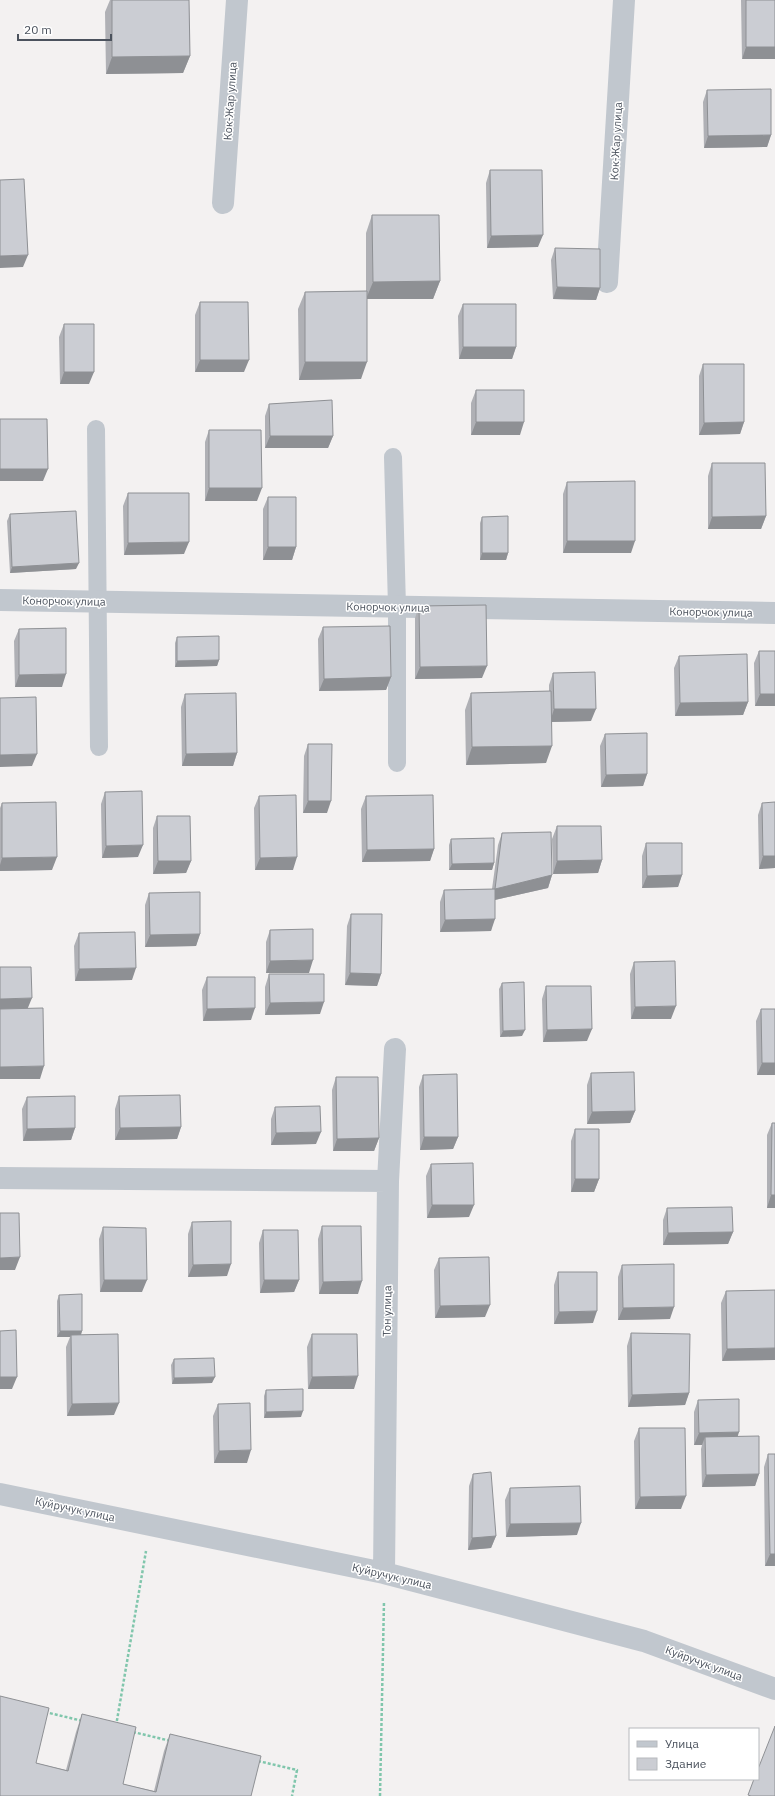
<svg xmlns="http://www.w3.org/2000/svg" width="775" height="1796" font-family="'IBM Plex Sans',sans-serif">
	<rect width="100%" height="100%" fill="#f3f1f1"/>
	<g fill="none" stroke-linecap="round" stroke-linejoin="round">
		<path stroke="#80c6ac" stroke-width="2.5" stroke-dasharray="3 2" stroke-linecap="butt" d="M45 1712 83 1721
			M116 1726 146 1551
			M133 1732 171 1741
			M258 1761 297 1770 292 1796
			M380 1796 384 1601"/>
		<path stroke="#c1c7ce" stroke-width="18" d="M96 429 99 747
			M393 457 397 607V763"/>
		<path stroke="#c1c7ce" stroke-width="22" d="M223 203 237 0
			M607 282 624 0
			M0 600 775 613
			M0 1178 388 1181
			M0 1494 384 1573 644 1641 775 1689
			M384 1573 388 1181 395 1049"/>
	</g>
	<path fill="#afb0b5" d="M110 0H189L190 56 183 73 106 74 105 12Z
		M741 0H775L742 59Z
		M707 90 771 135 767 147 704 148 703 102Z
		M490 170 538 247 487 248 486 183Z
		M372 215 440 281 433 299H367L361 379 299 380 298 309 305 292 366 291V233Z
		M555 248 600 288 596 300 553 299 551 260Z
		M200 302 244 372H195V315Z
		M463 304 516 347 512 359H459L458 316Z
		M64 324 89 384H60L59 337Z
		M703 364 744 422 740 434 699 435V376Z
		M476 390 520 435H471V403Z
		M269 404 333 436 328 448H265V416Z
		M209 430 257 501H205V442Z
		M712 463 766 516 761 529H708V476Z
		M567 482 631 553H563V494Z
		M128 493 184 554 124 555 123 506Z
		M268 497 296 547 292 560H263V509Z
		M10 514 76 569 10 573 7 521Z
		M482 517 508 553 506 560H480V523Z
		M419 606 482 678 415 679V618Z
		M323 627 391 677 386 690 319 691 318 639Z
		M19 629 62 687H15L14 641Z
		M177 637 219 660 217 666 175 667V643Z
		M759 651H775V706H755L754 663Z
		M679 656 748 702 743 715 675 716 674 668Z
		M553 673 591 721 552 722 546 763 466 765 465 710 471 693 549 691V685Z
		M185 694 237 753 233 766H182L181 707Z
		M605 734 647 774 643 786 601 787 600 746Z
		M308 744 327 813H303L304 756Z
		M105 792 138 857 102 858 101 804Z
		M259 796 293 870H255L254 808Z
		M366 796 434 849 430 861 362 862 361 809Z
		M2 803 52 870 0 871V808Z
		M762 803 775 868 759 869 758 815Z
		M157 816 191 861 186 873 153 874V828Z
		M557 826 602 860 598 873 553 874 552 839Z
		M502 833 552 875 548 888 495 900 491 931 440 932V902L444 890 492 889 498 845Z
		M451 839 494 863 492 870H449V845Z
		M646 843 682 875 678 887 642 888V856Z
		M149 893 200 934 196 946 145 947V905Z
		M351 914 381 974 377 986 345 985 347 926Z
		M270 930 309 973H266V942Z
		M79 933 132 980 75 981 74 946Z
		M634 962 671 1019H631L630 974Z
		M269 974 320 1014 265 1015V987Z
		M207 977 251 1020 203 1021 202 990Z
		M502 983 522 1036 500 1037 499 989Z
		M546 986 587 1041 543 1042 542 999Z
		M761 1009H775V1075H757L756 1021Z
		M591 1073 635 1111 630 1123 587 1124V1085Z
		M423 1075 458 1137 453 1149 420 1150 419 1087Z
		M336 1077 379 1138 374 1151H333L332 1090Z
		M119 1096 181 1127 177 1139 115 1140V1109Z
		M27 1097 75 1128 71 1140 23 1141 22 1109Z
		M275 1107 316 1144 271 1145V1119Z
		M772 1123H775V1208H767V1135Z
		M575 1129 599 1179 594 1192H571V1141Z
		M431 1164 469 1217 427 1218 426 1176Z
		M667 1208 733 1232 728 1244 663 1245V1220Z
		M192 1222 227 1276 188 1277V1234Z
		M322 1226 358 1294H319L318 1239Z
		M103 1227 142 1292H100L99 1239Z
		M263 1230 299 1280 294 1292 260 1293 259 1243Z
		M439 1258 485 1317 435 1318 434 1270Z
		M622 1265 670 1319 618 1320V1277Z
		M558 1272 593 1323 554 1324V1285Z
		M775 1290 722 1361 721 1303 726 1291Z
		M59 1295 82 1331 81 1335 114 1415 67 1416 66 1347 70 1337H57V1301Z
		M631 1333 689 1393 685 1405 628 1407 627 1346Z
		M312 1334 354 1389H308L307 1347Z
		M174 1359 212 1383 172 1384 171 1365Z
		M266 1390 301 1417 264 1418V1396Z
		M698 1400 738 1436 759 1474 755 1486 702 1487 701 1449 702 1445H694V1412Z
		M218 1404 247 1463H214L213 1416Z
		M639 1428 681 1509H635L634 1441Z
		M768 1454H775V1566H765L764 1467Z
		M473 1474 496 1536 491 1548 468 1550 469 1486Z
		M510 1488 577 1535 506 1537 505 1500Z
		M82 1714 123 1784 154 1791 164 1751 170 1734 251 1796H0L36 1763 66 1770 76 1732Z"/>
	<path fill="#8e9094" d="M746 47H775V59H742Z
		M190 56 183 73 106 74 112 57Z
		M771 135 767 147 704 148 708 136Z
		M543 235 538 247 487 248 491 236Z
		M28 255 23 267 0 268V256Z
		M440 281 433 299H366L373 282Z
		M557 287 600 288 596 300 553 299Z
		M463 347H516L512 359H459Z
		M200 360H249L244 372H195Z
		M305 362H367L361 379 299 380Z
		M64 372H94L89 384H60Z
		M476 422H524L520 435H471Z
		M744 422 740 434 699 435 704 423Z
		M270 436H333L328 448H265Z
		M0 469H48L43 481H0Z
		M209 488H262L257 501H205Z
		M766 516 761 529H708L712 517Z
		M567 541H635L631 553H563Z
		M189 542 184 554 124 555 128 543Z
		M268 547H296L292 560H263Z
		M482 553H508L506 560H480Z
		M79 563 76 569 10 573 12 567Z
		M219 660 217 666 175 667 177 661Z
		M487 666 482 678 415 679 420 667Z
		M66 674 62 687H15L19 675Z
		M391 677 386 690 319 691 324 679Z
		M760 694H775V706H755Z
		M748 702 743 715 675 716 680 703Z
		M554 709H596L591 721 550 722Z
		M552 746 546 763 466 765 472 747Z
		M237 753 233 766H182L186 754Z
		M37 754 32 766 0 767V755Z
		M647 774 643 786 601 787 606 775Z
		M308 801H331L327 813H303Z
		M143 845 138 857 102 858 106 846Z
		M434 849 430 861 362 862 367 850Z
		M763 856H775V868L759 869Z
		M57 857 52 870 0 871V865L2 858Z
		M297 857 293 870H255L260 858Z
		M602 860 598 873 553 874 557 861Z
		M158 861H191L186 873 153 874Z
		M494 863 492 870H449L452 864Z
		M552 875 548 888 490 901 495 889Z
		M682 875 678 887 642 888 647 876Z
		M495 919 491 931 440 932 445 920Z
		M200 934 196 946 145 947 150 935Z
		M313 960 309 973H266L270 961Z
		M136 968 132 980 75 981 79 969Z
		M350 973 381 974 377 986 345 985Z
		M32 998 27 1010 0 1011V999Z
		M324 1002 320 1014 265 1015 270 1003Z
		M676 1006 671 1019H631L635 1007Z
		M255 1008 251 1020 203 1021 207 1009Z
		M592 1029 587 1041 543 1042 547 1030Z
		M525 1030 522 1036 500 1037 503 1031Z
		M762 1063H775V1075H757Z
		M44 1066 40 1079H0V1067Z
		M635 1111 630 1123 587 1124 592 1112Z
		M181 1127 177 1139 115 1140 120 1128Z
		M75 1128 71 1140 23 1141 27 1129Z
		M321 1132 316 1144 271 1145 276 1133Z
		M424 1137H458L453 1149 420 1150Z
		M379 1138 374 1151H333L337 1139Z
		M575 1179H599L594 1192H571Z
		M771 1195H775V1208H767Z
		M432 1205H474L469 1217 427 1218Z
		M733 1232 728 1244 663 1245 668 1233Z
		M20 1257 15 1270H0V1258Z
		M231 1264 227 1276 188 1277 193 1265Z
		M104 1280H147L142 1292H100Z
		M264 1280H299L294 1292 260 1293Z
		M362 1281 358 1294H319L323 1282Z
		M490 1305 485 1317 435 1318 440 1306Z
		M674 1307 670 1319 618 1320 623 1308Z
		M597 1311 593 1323 554 1324 559 1312Z
		M60 1331H82L80 1337 71 1335 70 1337H57Z
		M775 1348V1360L722 1361 727 1349Z
		M358 1376 354 1389H308L312 1377Z
		M0 1377H17L12 1389H0Z
		M215 1377 212 1383 172 1384 174 1378Z
		M689 1393 685 1405 628 1407 632 1395Z
		M119 1403 114 1415 67 1416 72 1404Z
		M303 1411 301 1417 264 1418 266 1412Z
		M739 1432 735 1445 705 1437 702 1445H694L699 1433Z
		M251 1450 247 1463H214L219 1451Z
		M759 1474 755 1486 702 1487 706 1475Z
		M686 1496 681 1509H635L640 1497Z
		M581 1523 577 1535 506 1537 510 1524Z
		M496 1536 491 1548 468 1550 472 1538Z
		M770 1554H775V1566H765Z"/>
	<path fill="#cbcdd3" stroke="#8e9094" d="M112 0H189L190 56 112 57Z
		M746 0H775V47H746Z
		M771 89V135L708 136 707 90Z
		M490 170H542L543 235 491 236Z
		M24 179 28 255 0 256V180Z
		M372 215H439L440 281 373 282Z
		M555 248 600 249V288L557 287Z
		M367 291V362H305V292Z
		M200 302H248L249 360H200Z
		M463 304H516V347H463Z
		M64 324H94V372H64Z
		M703 364H744V422L704 423Z
		M476 390H524V422H476Z
		M332 400 333 436H270L269 404Z
		M0 419H47L48 469H0Z
		M209 430H261L262 488H209Z
		M712 463H765L766 516 712 517Z
		M635 481V541H567V482Z
		M128 493H189V542L128 543Z
		M268 497H296V547H268Z
		M76 511 79 563 12 567 10 514Z
		M508 516V553H482V517Z
		M486 605 487 666 420 667 419 606Z
		M390 626 391 677 324 679 323 627Z
		M66 628V674L19 675V629Z
		M219 636V660L177 661V637Z
		M759 651H775V694H760Z
		M747 654 748 702 680 703 679 656Z
		M595 672 596 709H554L553 673Z
		M551 691 552 746 472 747 471 693Z
		M236 693 237 753 186 754 185 694Z
		M36 697 37 754 0 755V698Z
		M647 733V774L606 775 605 734Z
		M308 744H332L331 801H308Z
		M142 791 143 845 106 846 105 792Z
		M296 795 297 857 260 858 259 796Z
		M433 795 434 849 367 850 366 796Z
		M56 802 57 857 2 858V803Z
		M775 802V856H763L762 803Z
		M157 816H190L191 861H158Z
		M557 826H601L602 860 557 861Z
		M551 832 552 875 495 889 502 833Z
		M494 838V863L452 864 451 839Z
		M646 843H682V875L647 876Z
		M495 889V919L445 920 444 890Z
		M200 892V934L150 935 149 893Z
		M351 914H382L381 974 350 973Z
		M313 929V960L270 961V930Z
		M135 932 136 968 79 969V933Z
		M675 961 676 1006 635 1007 634 962Z
		M0 967H31L32 998 0 999Z
		M269 974H324V1002L270 1003Z
		M207 977H255V1008L207 1009Z
		M524 982 525 1030 503 1031 502 983Z
		M546 986H591L592 1029 547 1030Z
		M43 1008 44 1066 0 1067V1009Z
		M761 1009H775V1063H762Z
		M634 1072 635 1111 592 1112 591 1073Z
		M457 1074 458 1137H424L423 1075Z
		M336 1077H378L379 1138 337 1139Z
		M180 1095 181 1127 120 1128 119 1096Z
		M75 1096V1128L27 1129V1097Z
		M320 1106 321 1132 276 1133 275 1107Z
		M772 1123H775V1195H771Z
		M575 1129H599V1179H575Z
		M473 1163 474 1205H432L431 1164Z
		M732 1207 733 1232 668 1233 667 1208Z
		M0 1213H19L20 1257 0 1258Z
		M231 1221V1264L193 1265 192 1222Z
		M322 1226H361L362 1281 323 1282Z
		M103 1227 146 1228 147 1280H104Z
		M263 1230H298L299 1280H264Z
		M489 1257 490 1305 440 1306 439 1258Z
		M674 1264V1307L623 1308 622 1265Z
		M558 1272H597V1311L559 1312Z
		M775 1290V1348L727 1349 726 1291Z
		M82 1294V1331H60L59 1295Z
		M16 1330 17 1377H0V1331Z
		M631 1333 690 1334 689 1393 632 1395Z
		M118 1334 119 1403 72 1404 71 1335Z
		M312 1334H357L358 1376 312 1377Z
		M214 1358 215 1377 174 1378V1359Z
		M303 1389V1411L266 1412V1390Z
		M739 1399V1432L699 1433 698 1400Z
		M250 1403 251 1450 219 1451 218 1404Z
		M639 1428H685L686 1496 640 1497Z
		M759 1436V1474L706 1475 705 1437Z
		M768 1454H775V1554H770Z
		M491 1472 496 1536 472 1538 473 1474Z
		M580 1486 581 1523 510 1524V1488Z
		M0 1696 49 1708 36 1763 68 1771 82 1714 136 1727 123 1784 156 1792 170 1734 261 1756 251 1796H0Z
		M775 1726V1796H751L748 1795 754 1779H758V1769Z"/>
	<g text-anchor="middle" dominant-baseline="central" stroke-width="3" stroke-linejoin="round" paint-order="stroke">
		<g font-size="11" fill="#4b525d" stroke="#fff">
			<text transform="translate(230 101) rotate(-86)">Кок-Жар улица</text>
			<text transform="translate(616 141) rotate(-87)">Кок-Жар улица</text>
			<text transform="translate(64 601) rotate(1)">Конорчок улица</text>
			<text transform="translate(388 607) rotate(1)">Конорчок улица</text>
			<text transform="translate(711 612) rotate(1)">Конорчок улица</text>
			<text transform="translate(387 1311) rotate(-89)">Тон улица</text>
			<text transform="translate(75 1509) rotate(12)">Куйручук улица</text>
			<text transform="translate(392 1576) rotate(13)">Куйручук улица</text>
			<text transform="translate(704 1663) rotate(20)">Куйручук улица</text>
		</g>
	</g>
	<rect x="629" y="1728" width="130" height="52" fill="#ffffff" stroke="#b7babe"/>
	<rect x="637" y="1741" width="20" height="6" fill="#c1c7ce" stroke="#b7babe"/>
	<text x="665" y="1748" font-size="12" fill="#4b525d">Улица</text>
	<rect x="637" y="1758" width="20" height="12" fill="#cbcdd3" stroke="#b7babe"/>
	<text x="665" y="1768" font-size="12" fill="#4b525d">Здание</text>
	<path d="M18 34v6h93v-6" fill="none" stroke="#4b525d" stroke-width="2"/>
	<text x="24" y="34" font-size="12" fill="#4b525d" stroke="#ffffff" stroke-width="3" paint-order="stroke">20 m</text>
</svg>
